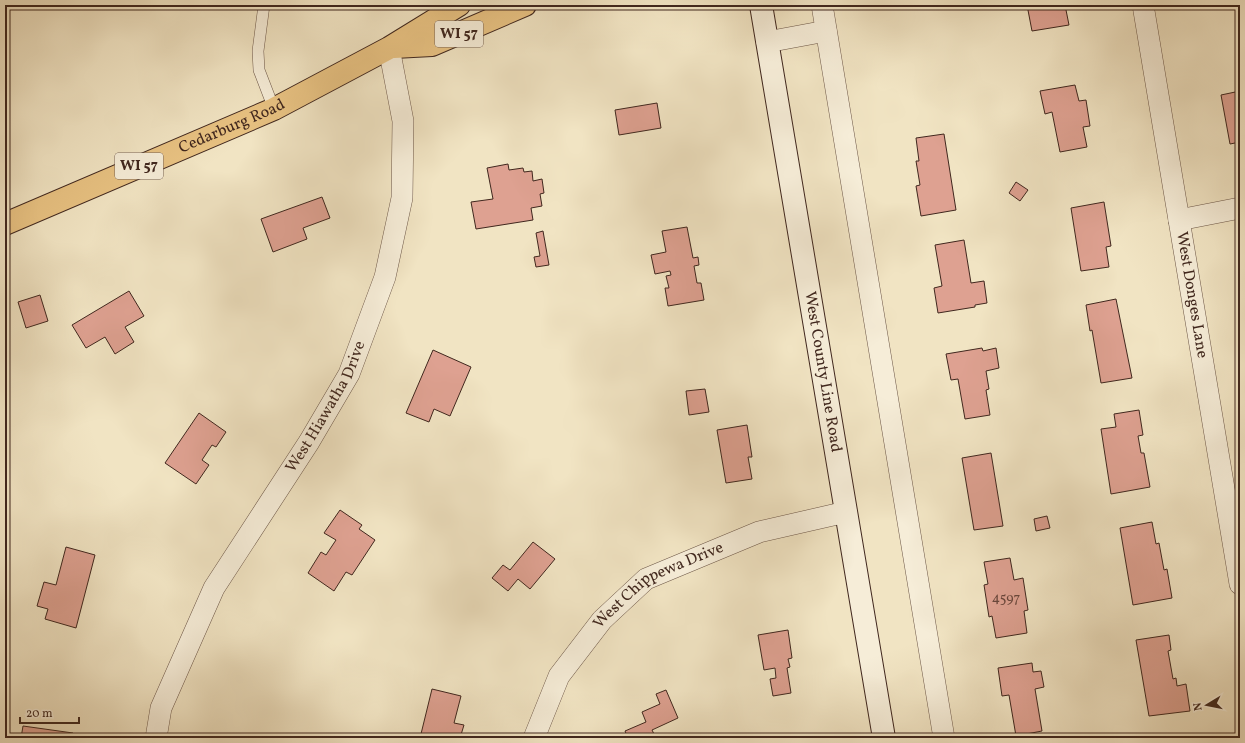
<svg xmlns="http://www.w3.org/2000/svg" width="1245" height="743" font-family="Vollkorn,serif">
	<rect width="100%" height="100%" fill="#f1e4c3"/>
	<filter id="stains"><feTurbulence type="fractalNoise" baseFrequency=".005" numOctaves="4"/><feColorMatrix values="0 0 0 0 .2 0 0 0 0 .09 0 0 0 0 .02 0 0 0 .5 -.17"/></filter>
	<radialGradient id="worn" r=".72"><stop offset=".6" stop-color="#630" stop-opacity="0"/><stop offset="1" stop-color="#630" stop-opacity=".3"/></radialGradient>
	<path fill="#dea191" stroke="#40271e" d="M1027 5H1065L1069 25 1032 31Z
		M1075 85 1079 101 1086 100 1090 126 1083 127 1087 147 1060 152 1052 112 1045 114 1040 91Z
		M1240 91V142L1230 144 1221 95Z
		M657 103 661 128 619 135 615 110Z
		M944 134 956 210 921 216 916 186 920 185 916 161H919L916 138Z
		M508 164 509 170 523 168 524 172 532 171 533 181 542 179 544 193 540 194 542 206 531 208 533 220 476 229 471 202 493 199 487 168Z
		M1016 182 1028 190 1020 201 1009 193Z
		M322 197 330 218 303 228 307 239 273 252 261 219Z
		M1104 202 1111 246 1106 247 1109 267 1081 271 1071 208Z
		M687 227 693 258 698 257 699 265 694 266 697 283H701L704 300 668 306 665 288H669L666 276 671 275 670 271 655 274 651 255 666 252 662 231Z
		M543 231 549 265 536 267 534 257 540 256 536 233Z
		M964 240 971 283 984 281 987 303 975 305V307L938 313 934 288 942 286 935 245Z
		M129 291 144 316 125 327 134 342 115 354 105 337 86 348 72 325Z
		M40 295 48 321 26 328 18 302Z
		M1116 299 1132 378 1101 383 1092 330 1090 331 1086 305Z
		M982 348 983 351 996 348 999 368 986 371 989 389 986 390 990 415 965 419 958 379 951 380 946 354Z
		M433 350 471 367 450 416 434 409 429 422 406 413Z
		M705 389 709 412 689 415 686 391Z
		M1139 410 1143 435 1138 436 1141 453H1144L1150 487 1111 494 1101 429 1116 427 1114 414Z
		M199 413 226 432 216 447 212 445 202 460 209 465 196 484 165 463Z
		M747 425 752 457H748L752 479 726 483 717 430Z
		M991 453 1003 526 974 530 962 458Z
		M340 510 362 525 359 529 375 540 352 575 346 572 334 591 308 573 321 552 326 555 336 540 324 533Z
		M1047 516 1050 528 1036 531 1034 519Z
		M1152 522 1156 544 1159 543 1164 570 1167 569 1172 598 1133 605 1120 528Z
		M533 542 555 559 530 589 518 579 508 591 492 578 503 565 510 570Z
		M66 547 95 555 76 628 45 619 48 609 37 606 44 582 56 585Z
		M1010 558 1014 580 1023 578 1028 610 1024 611 1027 633 996 638 992 616 989 617 984 585 988 584 984 562Z
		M788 630 792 658 788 659 790 667 787 668 791 693 773 696 770 679 776 678 775 668 764 670 758 635Z
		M1169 635 1171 650 1168 651 1173 679 1176 678 1177 686 1186 684 1190 711 1149 716 1136 640Z
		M1032 663 1033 672 1041 671 1044 687 1035 689 1042 731 1016 736 1009 695 1002 696 998 668Z
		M432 689 461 696 454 723 464 725 460 738H420Z
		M666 690 678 718 652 730 655 736 651 738H628L625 731 646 722 642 712 660 704 656 694Z
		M23 726 73 733 72 738H21Z"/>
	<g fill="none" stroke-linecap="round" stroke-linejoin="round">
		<defs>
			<path id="lane" d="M264 5 258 51 259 70 274 109"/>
			<g id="street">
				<path d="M822 5 944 738"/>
				<path id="s1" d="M1143 5 1240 584"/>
				<path d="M767 42 826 31"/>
				<path d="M1179 220 1240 208"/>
				<path id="s2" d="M156 738 161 708 214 588 309 442 349 374 385 277 402 198 403 121 389 48"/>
				<path id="s3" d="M534 738 559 676 602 620 646 579 759 532 846 512"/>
			</g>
			<g id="secondary">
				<path id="s4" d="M761 5 884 738"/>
			</g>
			<g id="primary">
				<path d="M394 47 432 45 525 5"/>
				<path id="s5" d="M5 224 274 109 389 48 459 5"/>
			</g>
		</defs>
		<use href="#lane" stroke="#6c5647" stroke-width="12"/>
		<use href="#street" stroke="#6c5647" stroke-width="22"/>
		<use href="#secondary" stroke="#40271e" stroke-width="24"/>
		<use href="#primary" stroke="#40271e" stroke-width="24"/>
		<use href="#lane" stroke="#f6edd8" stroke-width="11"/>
		<use href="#street" stroke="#f6edd8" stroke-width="21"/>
		<use href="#secondary" stroke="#f6edd8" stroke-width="22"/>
		<use href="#primary" stroke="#e8c282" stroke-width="22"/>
	</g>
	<g text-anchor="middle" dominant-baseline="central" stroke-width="4" stroke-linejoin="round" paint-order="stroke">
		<g font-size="14" fill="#68463b">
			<text x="1006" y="598">4597</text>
		</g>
		<g fill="#f6edd8" stroke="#776256" stroke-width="1">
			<rect x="435" y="21" width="48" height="26" rx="3"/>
			<rect x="115" y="153" width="48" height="26" rx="3"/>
		</g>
		<g font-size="15" font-weight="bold" fill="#40271e">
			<text x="459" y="34">WI 57</text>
			<text x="139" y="166">WI 57</text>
		</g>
		<g font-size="16" fill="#40271e" stroke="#f6edd8">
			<text stroke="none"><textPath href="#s5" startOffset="247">Cedarburg Road</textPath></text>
			<text stroke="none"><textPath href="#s1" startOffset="294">West Donges Lane</textPath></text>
			<text stroke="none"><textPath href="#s4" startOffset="372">West County Line Road</textPath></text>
			<text stroke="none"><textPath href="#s2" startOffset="375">West Hiawatha Drive</textPath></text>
			<text stroke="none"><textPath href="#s3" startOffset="205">West Chippewa Drive</textPath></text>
		</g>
	</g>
	<rect width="1245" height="743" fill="none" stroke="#f1e4c3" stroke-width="20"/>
	<rect x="6" y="6" width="1233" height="731" fill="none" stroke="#40271e" stroke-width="2"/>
	<rect x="10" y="10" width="1225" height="723" fill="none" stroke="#40271e"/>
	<g transform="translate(1207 705) rotate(260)" stroke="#f6edd8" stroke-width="3" paint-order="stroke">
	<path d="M0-3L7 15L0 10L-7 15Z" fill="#40271e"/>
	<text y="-6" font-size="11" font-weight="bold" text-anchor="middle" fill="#40271e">N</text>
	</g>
	<path d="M20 717v6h59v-6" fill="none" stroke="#40271e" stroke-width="2"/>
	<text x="26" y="717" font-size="12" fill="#40271e" stroke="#f6edd8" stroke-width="3" paint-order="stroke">20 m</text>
	<rect width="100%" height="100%" filter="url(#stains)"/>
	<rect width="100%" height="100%" fill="url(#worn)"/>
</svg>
